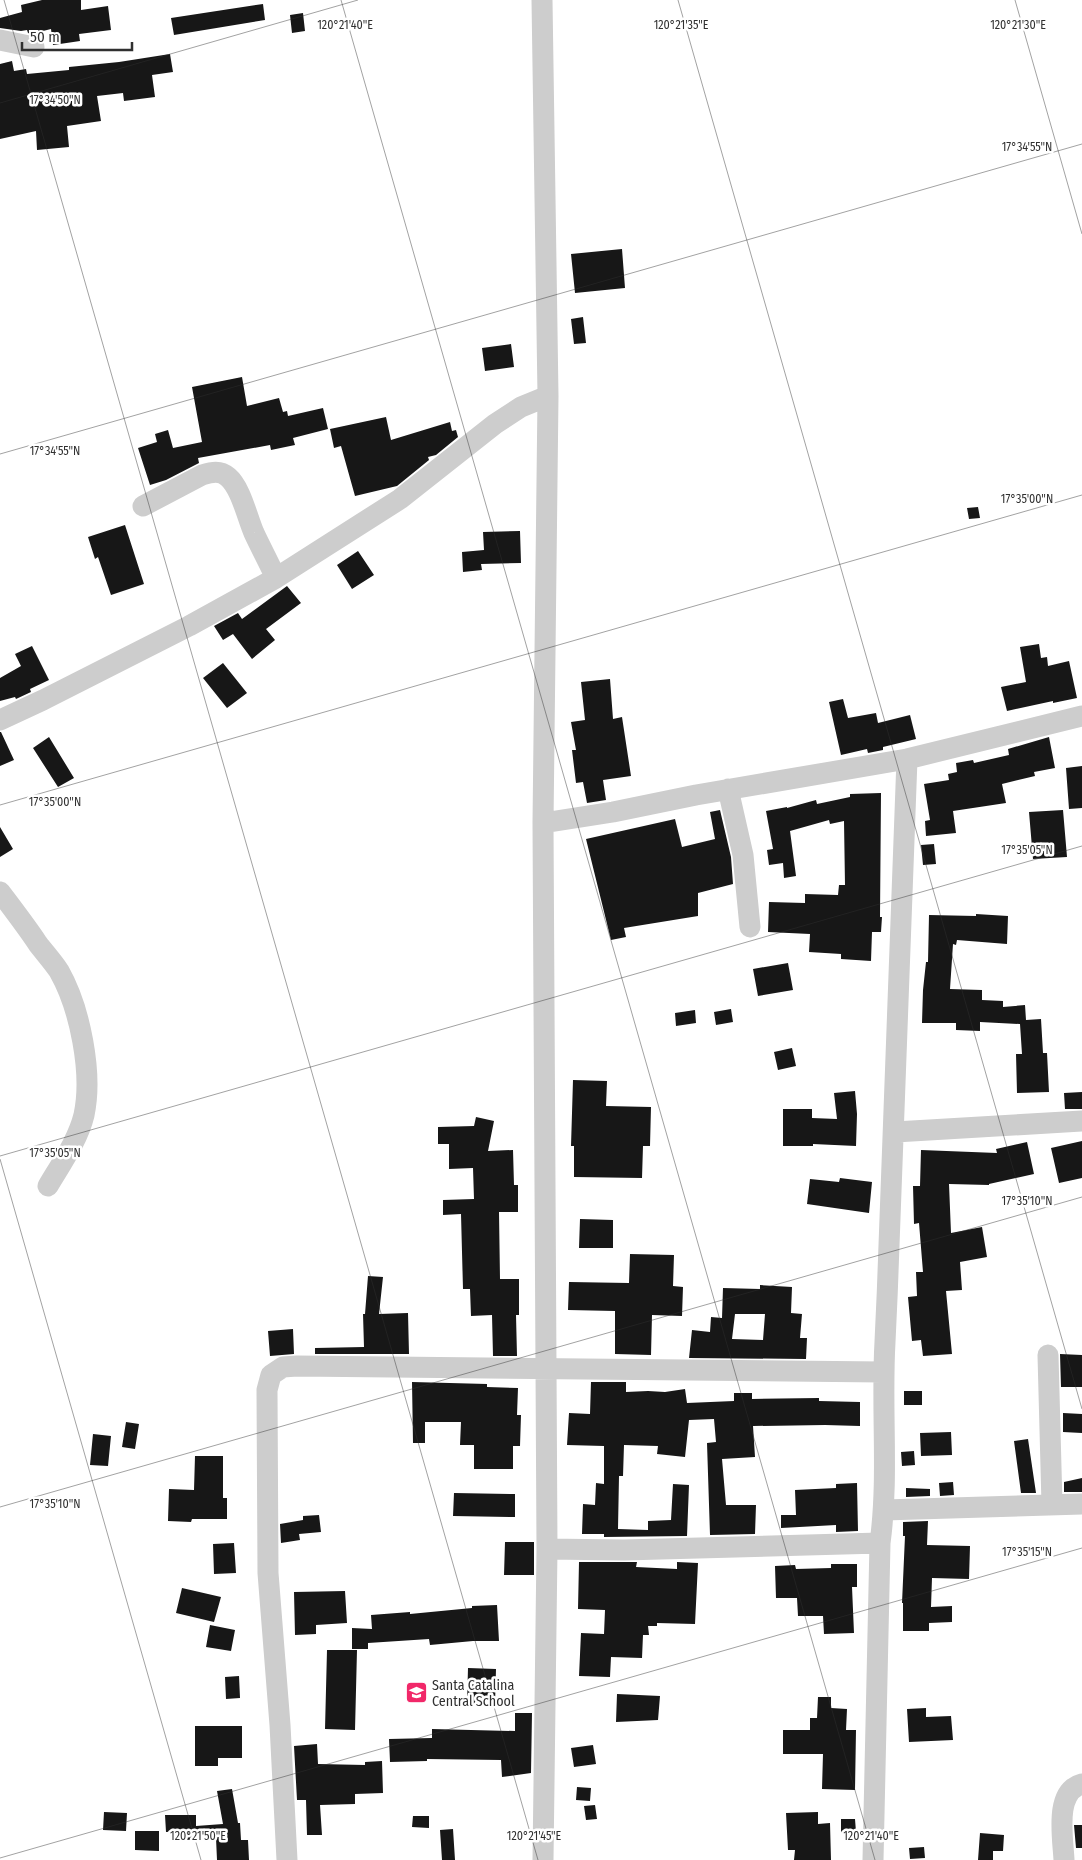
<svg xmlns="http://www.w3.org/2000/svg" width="1082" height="1860" font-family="'Fira Sans Condensed',sans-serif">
	<rect width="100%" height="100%" fill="#fff"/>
	<path fill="#171717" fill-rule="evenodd" d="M42 0H81V10L108 6 111 30 79 34 80 41 53 45 51 29 31 34 28 33 27 30 21 31 0 28V18L22 12 21 5Z
		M263 4 265 20 174 35 171 18Z
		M303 13 305 31 292 33 290 15Z
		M170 54 173 72 152 75 155 97 124 101 123 93 97 96 101 121 67 126 69 147 37 150 36 131 0 139V64L12 61 14 71 26 69 27 74 69 70V67L119 62Z
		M622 249 625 288 575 293 571 254Z
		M583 317 586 343 574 344 571 319Z
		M511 344 514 367 485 371 482 348Z
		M242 377 247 406 279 398 283 412 287 411 288 416 323 408 328 429 293 438 295 445 271 450 270 445 198 458 199 463 166 480 150 485 138 448 157 442 155 434 168 430 173 448 202 442 192 387Z
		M386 417 391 440 450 422 452 431 456 430 458 437 436 455 428 457 429 460 397 486 355 496 341 446 334 448 330 429Z
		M978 507 980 518 969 519 967 508Z
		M125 525 144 584 111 595 98 557 95 559 88 537Z
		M520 531 521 563 481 564 482 570 463 572 462 552 484 550 483 532Z
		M358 551 374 575 352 589 337 565Z
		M287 586 301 603 266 629 275 640 252 659 233 634 223 640 214 626 238 613 242 619Z
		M1039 644 1041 658 1047 657 1048 666 1069 661 1077 698 1053 703V701L1007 711 1001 687 1026 682 1020 647Z
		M32 646 49 680 30 689 31 692 16 699 15 697 0 701V678L21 666 15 654Z
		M223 663 247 693 227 708 203 678Z
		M610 679 613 719 622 717 631 776 603 780 606 800 587 803 583 782 576 783 572 750H576L571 722 585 720 581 682Z
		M843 699 848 718 876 713 878 723 910 715 916 739 883 747V750L868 753 867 749 841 755 829 702Z
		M0 732H1L14 760 0 766Z
		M49 737 74 778 58 787 33 748Z
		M1049 737 1055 768 1034 772 1035 776 1002 784 1006 803 953 811 956 833 926 836 925 821 930 820 924 784 949 780 948 774 957 772 956 763 973 760 974 763 1009 755 1008 749Z
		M1082 766V808L1069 809 1066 768Z
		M881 793 880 917H882L881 932H872L871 961 841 959V954L809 952 810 934 768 932 769 902 805 903V894L838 895 839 885H845L844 821 830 824 829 820 790 831 796 876 784 878 783 863 769 865 767 850 773 849 766 811 787 807V808L816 800 817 804 850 797V794Z
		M720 810 731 857 733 884 698 893V916L624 928 626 937 611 940 586 839 675 819 682 847 715 839 710 812Z
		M1063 810 1067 857 1033 859 1029 812Z
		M0 827 13 849 0 857Z
		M934 844 936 864 923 865 921 845Z
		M976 914 1008 916 1007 944 957 940 956 945 953 944 950 989 982 990V1000L1003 1001V1007L1025 1005 1026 1020 1041 1019 1043 1053H1047L1049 1092 1017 1093 1016 1054H1022L1020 1024 980 1022V1031L956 1030V1023H922L923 990 926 962H928L929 915 976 916Z
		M788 963 793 990 758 996 753 969Z
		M731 1009 733 1022 716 1025 714 1012Z
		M695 1010 696 1023 676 1026 675 1013Z
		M792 1048 796 1066 778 1070 774 1052Z
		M573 1080 607 1081 606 1106 651 1107 650 1146H643L642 1178 574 1177V1146H571Z
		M855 1091 857 1114 856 1146 813 1144V1146H783V1109H812V1118L837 1119 834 1093Z
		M1082 1092V1109H1065L1064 1093Z
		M476 1117 494 1121 488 1151 513 1150 514 1185H518V1212H499L500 1279H519V1315H516L517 1356H493L492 1315 471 1316 470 1289H463L461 1214 443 1215V1200L474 1199 473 1168 449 1169V1144H438V1127L474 1126Z
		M1082 1141V1178L1059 1183 1051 1148Z
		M1027 1142 1034 1174 989 1184V1185L949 1184 951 1233 982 1227 987 1257 960 1262 962 1290 946 1291 952 1354 923 1356 921 1340 912 1341 908 1297 917 1296 916 1272H923L919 1223 914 1224 913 1186H920L921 1150 997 1153 996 1149Z
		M840 1178 872 1182 869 1213 807 1204 810 1179 839 1182Z
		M580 1219 613 1220V1248H579Z
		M630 1254 674 1255 673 1286 683 1287 682 1316 652 1315 651 1355 615 1354V1311L568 1310 569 1282 629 1283Z
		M368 1276 383 1277 379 1314 408 1313 409 1354H315V1348L364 1347 363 1314H365Z
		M760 1285 792 1287 791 1313 802 1314 800 1338H807L806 1359 689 1358 692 1330 710 1332 711 1317 722 1318 723 1288 760 1289ZM735 1314H765L763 1340 732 1339Z
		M293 1329 294 1354 270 1356 268 1331Z
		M1060 1354 1082 1355V1387H1061Z
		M412 1382 487 1384V1387L518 1388 517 1415H521L520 1446H513V1469H474V1445H460L461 1422H425V1443H413Z
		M591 1382H626V1392L648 1391 665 1392 685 1389 687 1403 734 1401V1393H752V1399L819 1398V1401L860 1402V1426L825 1425 753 1426 755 1457 722 1459 726 1505H756L755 1534 710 1535 707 1443 716 1442 714 1419 689 1420 685 1457 657 1454 658 1446 624 1445 623 1476H619L618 1529 648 1530V1521L671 1520 673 1484 689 1485 687 1536 604 1537V1534H582L583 1504 595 1505 596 1483 604 1484V1446L567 1445 569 1413 590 1414Z
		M904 1391H922V1405H904Z
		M1063 1413 1082 1414V1433L1063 1432Z
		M126 1422 139 1424 135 1449 122 1447Z
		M951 1432 952 1455 921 1456 920 1433Z
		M93 1434 111 1436 108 1466 90 1465Z
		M1028 1439 1036 1493H1021L1014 1441Z
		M914 1451 915 1465 902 1466 901 1452Z
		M195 1456H223V1498H227V1519H192L191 1522 168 1521 169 1489 194 1490Z
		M1082 1478V1492H1064V1482Z
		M953 1482 954 1495 940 1496 939 1483Z
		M857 1483 858 1531 836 1532V1525L781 1528V1515H796L795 1490 836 1488V1484Z
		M906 1488 930 1489V1496L906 1497Z
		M454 1493 515 1494V1517L453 1516Z
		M319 1515 321 1532 299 1534 300 1540 281 1543 280 1524 303 1520V1516Z
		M928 1521 927 1545 970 1546 969 1579 932 1578 931 1607 952 1606V1622L929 1623V1631H903V1603H902L905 1536H903V1522Z
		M505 1542H534V1575H504Z
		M234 1543 236 1573 214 1574 213 1544Z
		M579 1562H637L636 1567 677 1569V1562L698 1563 695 1624 657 1623V1626H648L649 1635H643L642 1658 611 1657 610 1677 579 1676 581 1633 604 1634 605 1610 578 1609Z
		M831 1564H857V1587H852L854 1633 824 1634 823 1616H798L797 1598H776L775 1566 795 1565 796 1569 831 1568Z
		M182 1588 221 1597 214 1622 176 1613Z
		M345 1591 347 1623 316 1625V1634L295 1635 294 1592Z
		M497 1605 499 1641H473L430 1645 429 1639 368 1643V1649H352V1628L372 1629 371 1615 410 1612V1614L472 1608V1606Z
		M210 1625 235 1630 231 1651 206 1647Z
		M327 1650H357L355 1730 325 1729Z
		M468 1668 496 1669 495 1705H467Z
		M239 1676 240 1698 226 1699 225 1677Z
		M617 1694 660 1696 658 1720 616 1722Z
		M818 1697H831V1708L847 1709 846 1730H856L855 1790 822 1789 823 1754H783V1730H810V1718H817Z
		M926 1708V1717L951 1716 953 1740 909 1742 907 1709Z
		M515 1713H532L531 1773 502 1777 501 1760 427 1759V1761L390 1762 389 1739 432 1738V1729L515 1731Z
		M195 1726H242V1758H218V1766H195Z
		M317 1744 318 1764 365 1765V1762L382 1761 383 1793 355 1794V1804L320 1805 322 1835H307L306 1800H297L294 1746Z
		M593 1745 596 1764 574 1767 571 1748Z
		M577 1787 591 1788 590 1801 576 1800Z
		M232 1789 238 1823H240L241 1840H248L249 1860H217L216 1838 186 1840V1831L166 1832 165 1815H196V1826L223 1824 217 1791Z
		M595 1805 597 1819 586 1820 584 1806Z
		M104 1812 127 1813 126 1831 103 1830Z
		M818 1812V1824L830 1823 831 1860H794L795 1850H788L786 1813Z
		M413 1816H429V1828L412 1827Z
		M841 1819H855L856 1832 841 1833Z
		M1074 1825H1082V1848H1076Z
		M453 1829 455 1860H442L440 1830Z
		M135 1831H159V1851L135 1850Z
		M980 1833 1004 1835 1003 1851H993V1860H978Z
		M924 1847 925 1858 910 1859 909 1848Z"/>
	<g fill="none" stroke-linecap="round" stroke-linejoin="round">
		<path stroke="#cdcdcd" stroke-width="21" d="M542 0 548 396 543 823 547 1549 543 1860
			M0 40 34 47
			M143 506 202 475C212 472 220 470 228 477 241 488 247 517 254 533 261 548 269 563 276 578
			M0 720 43 700 189 626 276 578 400 499 495 424 521 407 548 396
			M728 789 743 855 750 927
			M543 823 613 812 696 795 907 759 1082 716
			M0 892C13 909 26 926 38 944 45 953 53 962 59 971 80 1008 93 1073 84 1115 78 1140 61 1164 48 1186
			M895 1132 1082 1121
			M1048 1355 1052 1505
			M884 1510 1082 1504
			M547 1549 624 1550 880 1543
			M287 1860 280 1725 268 1573 267 1390 271 1375 283 1367 297 1366 883 1372
			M873 1860 880 1543C889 1477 881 1409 885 1342 894 1148 901 954 907 759
			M1064 1860C1063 1838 1054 1791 1082 1784"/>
	</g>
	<path fill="none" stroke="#303030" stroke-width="1" stroke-opacity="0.45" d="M4 0 538 1860M341 0 875 1860M678 0 1082 1409M1015 0 1082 234M0 103 358 0M0 454 1082 144M0 805 1082 495M0 1156 1082 846M0 1159 201 1860M0 1507 1082 1197M0 1858 1082 1548"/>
	<defs>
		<symbol id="school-square" viewBox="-11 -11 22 22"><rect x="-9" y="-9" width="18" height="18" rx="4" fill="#f12869" stroke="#fff"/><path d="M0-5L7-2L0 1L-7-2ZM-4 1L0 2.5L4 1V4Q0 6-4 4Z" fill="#fff"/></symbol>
	</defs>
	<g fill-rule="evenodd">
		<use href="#school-square" x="404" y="1680" width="25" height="25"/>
	</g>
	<g text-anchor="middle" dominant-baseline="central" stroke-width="5" stroke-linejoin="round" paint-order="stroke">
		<g font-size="14" fill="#303030" stroke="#fff" text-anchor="start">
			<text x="432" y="1685">Santa Catalina<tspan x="432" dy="16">Central School</tspan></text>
		</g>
	</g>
	<g font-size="12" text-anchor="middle" fill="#303030" stroke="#fff" stroke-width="5" stroke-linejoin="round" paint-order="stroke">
		<text x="345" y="29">120°21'40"E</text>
		<text x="681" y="29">120°21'35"E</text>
		<text x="1018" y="29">120°21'30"E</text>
		<text x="55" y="104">17°34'50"N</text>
		<text x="1027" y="151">17°34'55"N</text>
		<text x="55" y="455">17°34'55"N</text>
		<text x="1027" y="503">17°35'00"N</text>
		<text x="55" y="806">17°35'00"N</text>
		<text x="1027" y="854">17°35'05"N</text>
		<text x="55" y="1157">17°35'05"N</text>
		<text x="1027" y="1205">17°35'10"N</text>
		<text x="55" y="1508">17°35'10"N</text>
		<text x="1027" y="1556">17°35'15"N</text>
		<text x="198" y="1840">120°21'50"E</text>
		<text x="534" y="1840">120°21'45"E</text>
		<text x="871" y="1840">120°21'40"E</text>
	</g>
	<path d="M22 42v8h110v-8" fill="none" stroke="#303030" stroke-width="2.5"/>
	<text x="30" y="42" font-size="15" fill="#303030" stroke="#ffffff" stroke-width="4" paint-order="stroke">50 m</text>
</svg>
